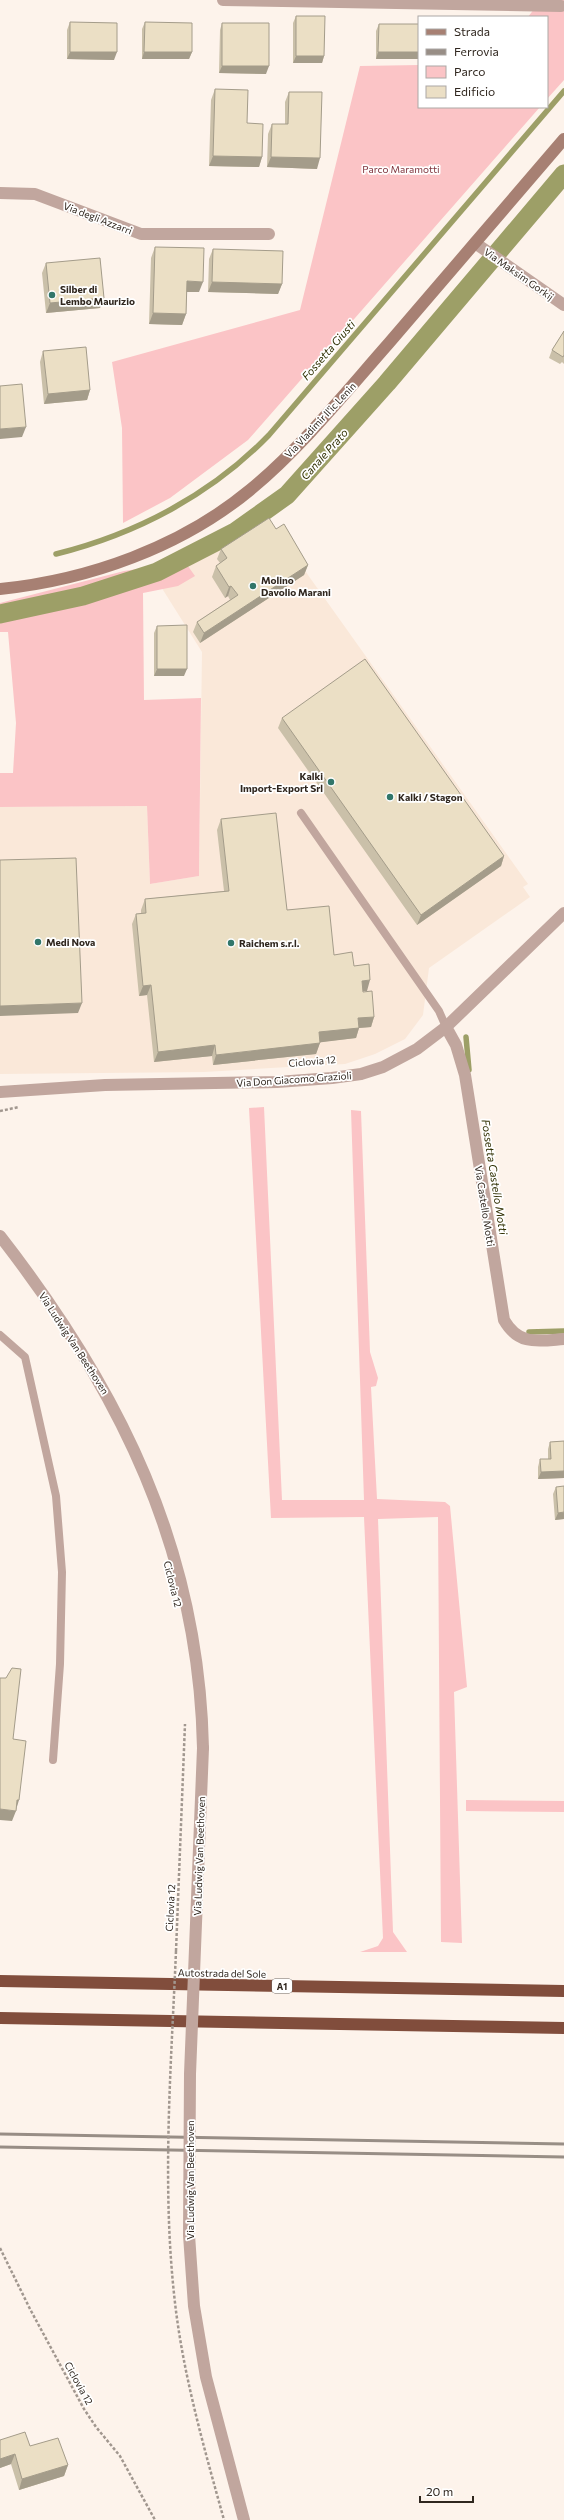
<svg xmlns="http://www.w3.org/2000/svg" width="564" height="2520" font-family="Commissioner,sans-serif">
	<rect width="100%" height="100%" fill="#fdf3eb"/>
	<path fill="#fae8d9" d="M280 529 308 575 528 884 523 887 530 897 429 968 423 1015 405 1039 375 1054 345 1064 288 1067 204 1072 0 1074V807L147 806 150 884 199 876 202 652 158 582 223 543Z"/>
	<path fill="#fbc4c6" d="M541 0H564V80L547 99V17H528Z
		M419 65V107H540L248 440 170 498 123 523 122 428 112 362 300 310 360 66Z
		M185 562 195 576 178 586 143 593 144 700 201 698 199 876 150 884 147 806 0 807V773H13L16 723 8 632H0V603L124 571Z
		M264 1107 282 1500H364L351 1110 361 1111 370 1352 378 1378 376 1386 371 1387 377 1499 445 1502 450 1506 467 1687 454 1692 462 1943 441 1942 438 1517 378 1519 393 1932 407 1952H360L378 1946 383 1938 364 1517 271 1518 249 1108Z
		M466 1800 564 1801V1812L466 1811Z"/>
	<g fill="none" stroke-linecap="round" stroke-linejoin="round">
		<path stroke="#9d9f67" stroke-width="5.5" d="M56 554C136 534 211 495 269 435L564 91
			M466 1037 469 1070
			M529 1332 564 1331"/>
		<path stroke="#9d9f67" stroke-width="19" d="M0 614 83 596 157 572 235 532 287 495 387 383 564 174"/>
		<path stroke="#a1978f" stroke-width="2.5" stroke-dasharray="3 2" stroke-linecap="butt" d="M0 1111 19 1107
			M176 1951 185 1724
			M0 2248 30 2309 84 2409 96 2427 120 2456 155 2520"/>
		<path stroke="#c1a69e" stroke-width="8" d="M301 813 439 1011 446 1027
			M0 1335 25 1357 56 1496 62 1572 60 1664 53 1760"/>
		<path stroke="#c1a69e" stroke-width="12" d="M223 0 561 6
			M0 193 35 194 141 234H269
			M475 243 564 305
			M446 1027 456 1045 465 1075 504 1320C519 1346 538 1341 564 1339
			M0 1092 105 1085 277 1082 332 1078 361 1074 383 1067 417 1049 446 1027 564 913"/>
		<path stroke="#c1a69e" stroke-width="12" d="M0 1236C120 1390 199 1550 203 1748"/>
		<path stroke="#a78073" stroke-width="12" d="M0 589C89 580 181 547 250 490 302 447 344 394 389 343 448 275 505 207 564 139"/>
		<path stroke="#814d3c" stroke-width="12" d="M0 1981 564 1991
			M0 2018 564 2028"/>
		<path stroke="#988e86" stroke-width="3" d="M0 2134 564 2144
			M0 2147 564 2157"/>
		<path stroke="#a1978f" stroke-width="2.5" stroke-dasharray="3 2" stroke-linecap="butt" d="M176 1951C171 2070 161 2192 176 2311 185 2382 205 2451 224 2520"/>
		<path stroke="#c1a69e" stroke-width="12" d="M203 1748 190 2074 189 2235 194 2306 206 2377 244 2520"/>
	</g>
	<path fill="#cac0a9" d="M296 16 324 56 322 63H293V23Z
		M70 22 114 60 67 59V30Z
		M145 22 192 52 189 59H142V29Z
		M222 23 266 74 219 73 220 30Z
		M379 24H419V59H376V31Z
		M215 89 247 123 262 157 259 167 209 166 211 100Z
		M289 92 317 169 267 167 268 134 272 124H285V102Z
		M155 247 199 292H187L186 314 182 325 149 324 151 258Z
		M213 249 282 284 278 294 208 292 209 259Z
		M46 263 104 298 100 308 46 313 42 273Z
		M564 331V364L562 362 560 364 549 358 552 350Z
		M43 351 90 390 87 400 44 404 40 362Z
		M276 529 308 565 304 575 200 643 193 632 197 622 230 600 228 596 225 598 212 577 216 566 220 563 217 559 221 549Z
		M157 626 184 676H154V633Z
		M282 718 504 856 501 866 417 925 278 728Z
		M221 819 287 910 334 955 354 966 367 991H363L374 1017 371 1027 359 1028 356 1038 320 1042 316 1054 213 1065 212 1056 154 1062 147 995 139 996 132 924 136 914 141 913V910L145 899 224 891 217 830Z
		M564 1441V1478L538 1479V1467L540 1459H548V1449L550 1442Z
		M556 1487 564 1519 555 1520 553 1494Z
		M0 2440 30 2446 68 2465 64 2476 19 2490 11 2464 0 2468Z"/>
	<path fill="#a49c8a" d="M70 52H117L114 60 67 59Z
		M144 52H192L189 59H142Z
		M378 52H419V59H376Z
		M296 56H324L322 63H293Z
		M222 66H269L266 74 219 73Z
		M213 156 262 157 259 167 209 166Z
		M271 157 320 158 317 169 267 167Z
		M187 281 203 282 199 292H183Z
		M212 282 282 284 278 294 208 292Z
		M104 298 100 308 46 313 50 303Z
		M153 313 186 314 182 325 149 324Z
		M90 390 87 400 44 404 48 394Z
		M26 427 22 437 0 439V429Z
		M308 565 304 575 200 643 204 633Z
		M231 586 228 596 225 598 229 587Z
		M157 669H187L184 676H154Z
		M504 856 501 866 417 925 421 915Z
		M370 980 367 991H358L362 981Z
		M151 985 147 995 139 996 143 986Z
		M82 1003 78 1013 0 1016V1006Z
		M374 1017 371 1027 359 1028 356 1038 315 1043 319 1032 358 1018Z
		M320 1043 316 1054 213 1065 216 1055Z
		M215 1045 212 1056 154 1062 158 1052Z
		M564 1471V1478L538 1479 541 1472Z
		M564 1512V1519L555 1520 558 1513Z
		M17 1800H19L16 1810Z
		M0 1809 16 1811 12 1821 0 1820Z
		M15 2454 11 2464 0 2468V2459Z
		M68 2465 64 2476 19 2490 22 2479Z"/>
	<path fill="#ebdfc5" stroke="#a49c8a" d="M296 16H325L324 56H296Z
		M70 22 117 23V52H70Z
		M145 22 192 23V52H144Z
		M222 23H269V66H222Z
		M379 24H419V52H378Z
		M215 89 248 90 247 123 263 124 262 157 213 156Z
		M289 92H322L320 158 271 157 272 124H288Z
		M155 247 204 248 203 282 187 281 186 314 153 313Z
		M213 249 283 251 282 284 212 282Z
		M100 258 104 298 50 303 46 263Z
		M564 331V355L563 357 552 350Z
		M86 347 90 390 48 394 43 351Z
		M22 384 26 427 0 429V386Z
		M269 518 276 529 284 524 308 565 204 633 197 622 238 595 231 586 229 587 216 566 227 558 221 549Z
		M187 625V669H157V626Z
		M365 659 504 856 421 915 282 718Z
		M276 813 287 910 329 906 334 955 352 952 354 966 369 964 370 980 362 981 363 992 372 991 374 1017 358 1018 359 1028 319 1032 320 1043 216 1055 215 1045 158 1052 151 985 143 986 136 914 146 913 145 899 229 891 221 819Z
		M76 858 82 1003 0 1006V860Z
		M564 1441V1471L541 1472 540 1459H551L550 1442Z
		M564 1486V1512L558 1513 556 1487Z
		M12 1668 21 1669 13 1739 26 1741 19 1800H17L16 1811 0 1809V1678H6Z
		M25 2432 30 2446 58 2438 68 2465 22 2479 15 2454 0 2459V2440Z"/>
	<g fill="#31766a" stroke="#fff" stroke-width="1.5">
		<circle cx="52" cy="295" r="4"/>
		<circle cx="253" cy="586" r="4"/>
		<circle cx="331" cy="782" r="4"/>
		<circle cx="390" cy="797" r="4"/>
		<circle cx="38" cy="942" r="4"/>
		<circle cx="231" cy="943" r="4"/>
	</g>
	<g text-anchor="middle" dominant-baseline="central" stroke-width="3.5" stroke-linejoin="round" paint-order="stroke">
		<rect fill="#fff" stroke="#6d6762" stroke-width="1" x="272" y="1979" width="20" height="14" rx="3"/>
		<g font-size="9" font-weight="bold" fill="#2f261e">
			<text x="282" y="1986">A1</text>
		</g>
		<g font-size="10" fill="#7e323b" stroke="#fff">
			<text x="401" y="169">Parco Maramotti</text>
		</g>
		<g font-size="10" fill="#2f261e" stroke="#fff">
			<text transform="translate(98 218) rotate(21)">Via degli Azzarri</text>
			<text transform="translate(519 274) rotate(35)">Via Maksim Gorkij</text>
			<text transform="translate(320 420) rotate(-47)">Via Vladimir Il'ic Lenin</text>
			<text transform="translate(312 1061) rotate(-5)">Ciclovia 12</text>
			<text transform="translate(294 1079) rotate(-4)">Via Don Giacomo Grazioli</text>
			<text transform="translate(485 1206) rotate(81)">Via Castello Motti</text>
			<text transform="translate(74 1343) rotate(57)">Via Ludwig Van Beethoven</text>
			<text transform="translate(173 1584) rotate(76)">Ciclovia 12</text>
			<text transform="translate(199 1856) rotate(-88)">Via Ludwig Van Beethoven</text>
			<text transform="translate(170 1908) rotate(-87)">Ciclovia 12</text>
			<text transform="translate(222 1973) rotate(1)">Autostrada del Sole</text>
			<text transform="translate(190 2180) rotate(-90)">Via Ludwig Van Beethoven</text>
			<text transform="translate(79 2383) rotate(61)">Ciclovia 12</text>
		</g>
		<g font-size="10" font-weight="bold" fill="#2f261e" stroke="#fff" text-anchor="start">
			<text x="60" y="289">Silber di<tspan x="60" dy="12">Lembo Maurizio</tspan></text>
			<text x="261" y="580">Molino<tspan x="261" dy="12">Davolio Marani</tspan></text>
			<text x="323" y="776" text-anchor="end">Kalki<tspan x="323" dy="12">Import-Export Srl</tspan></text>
			<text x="398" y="797">Kalki / Stagon</text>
			<text x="46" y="942">Medi Nova</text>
			<text x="239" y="943">Raichem s.r.l.</text>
		</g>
		<g font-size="11" font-style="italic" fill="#303002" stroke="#fff">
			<text transform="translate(328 350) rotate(-49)">Fossetta Giusti</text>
			<text transform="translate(324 454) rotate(-48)">Canale Prato</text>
			<text transform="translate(495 1177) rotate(81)">Fossetta Castello Motti</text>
		</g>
	</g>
	<rect x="418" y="16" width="130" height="92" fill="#ffffff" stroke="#aca8a5"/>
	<rect x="426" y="29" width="20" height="6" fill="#a78073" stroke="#aca8a5"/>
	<text x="454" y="36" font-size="12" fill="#2f261e">Strada</text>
	<rect x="426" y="49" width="20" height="6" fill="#988e86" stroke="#aca8a5"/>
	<text x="454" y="56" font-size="12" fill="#2f261e">Ferrovia</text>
	<rect x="426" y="66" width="20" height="12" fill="#fbc4c6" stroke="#aca8a5"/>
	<text x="454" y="76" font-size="12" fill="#2f261e">Parco</text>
	<rect x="426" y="86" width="20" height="12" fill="#ebdfc5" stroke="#aca8a5"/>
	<text x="454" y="96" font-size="12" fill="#2f261e">Edificio</text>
	<path d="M420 2496v6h53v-6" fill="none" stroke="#2f261e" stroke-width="2"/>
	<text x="426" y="2496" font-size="12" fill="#2f261e" stroke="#ffffff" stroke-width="3" paint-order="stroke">20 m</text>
</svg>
